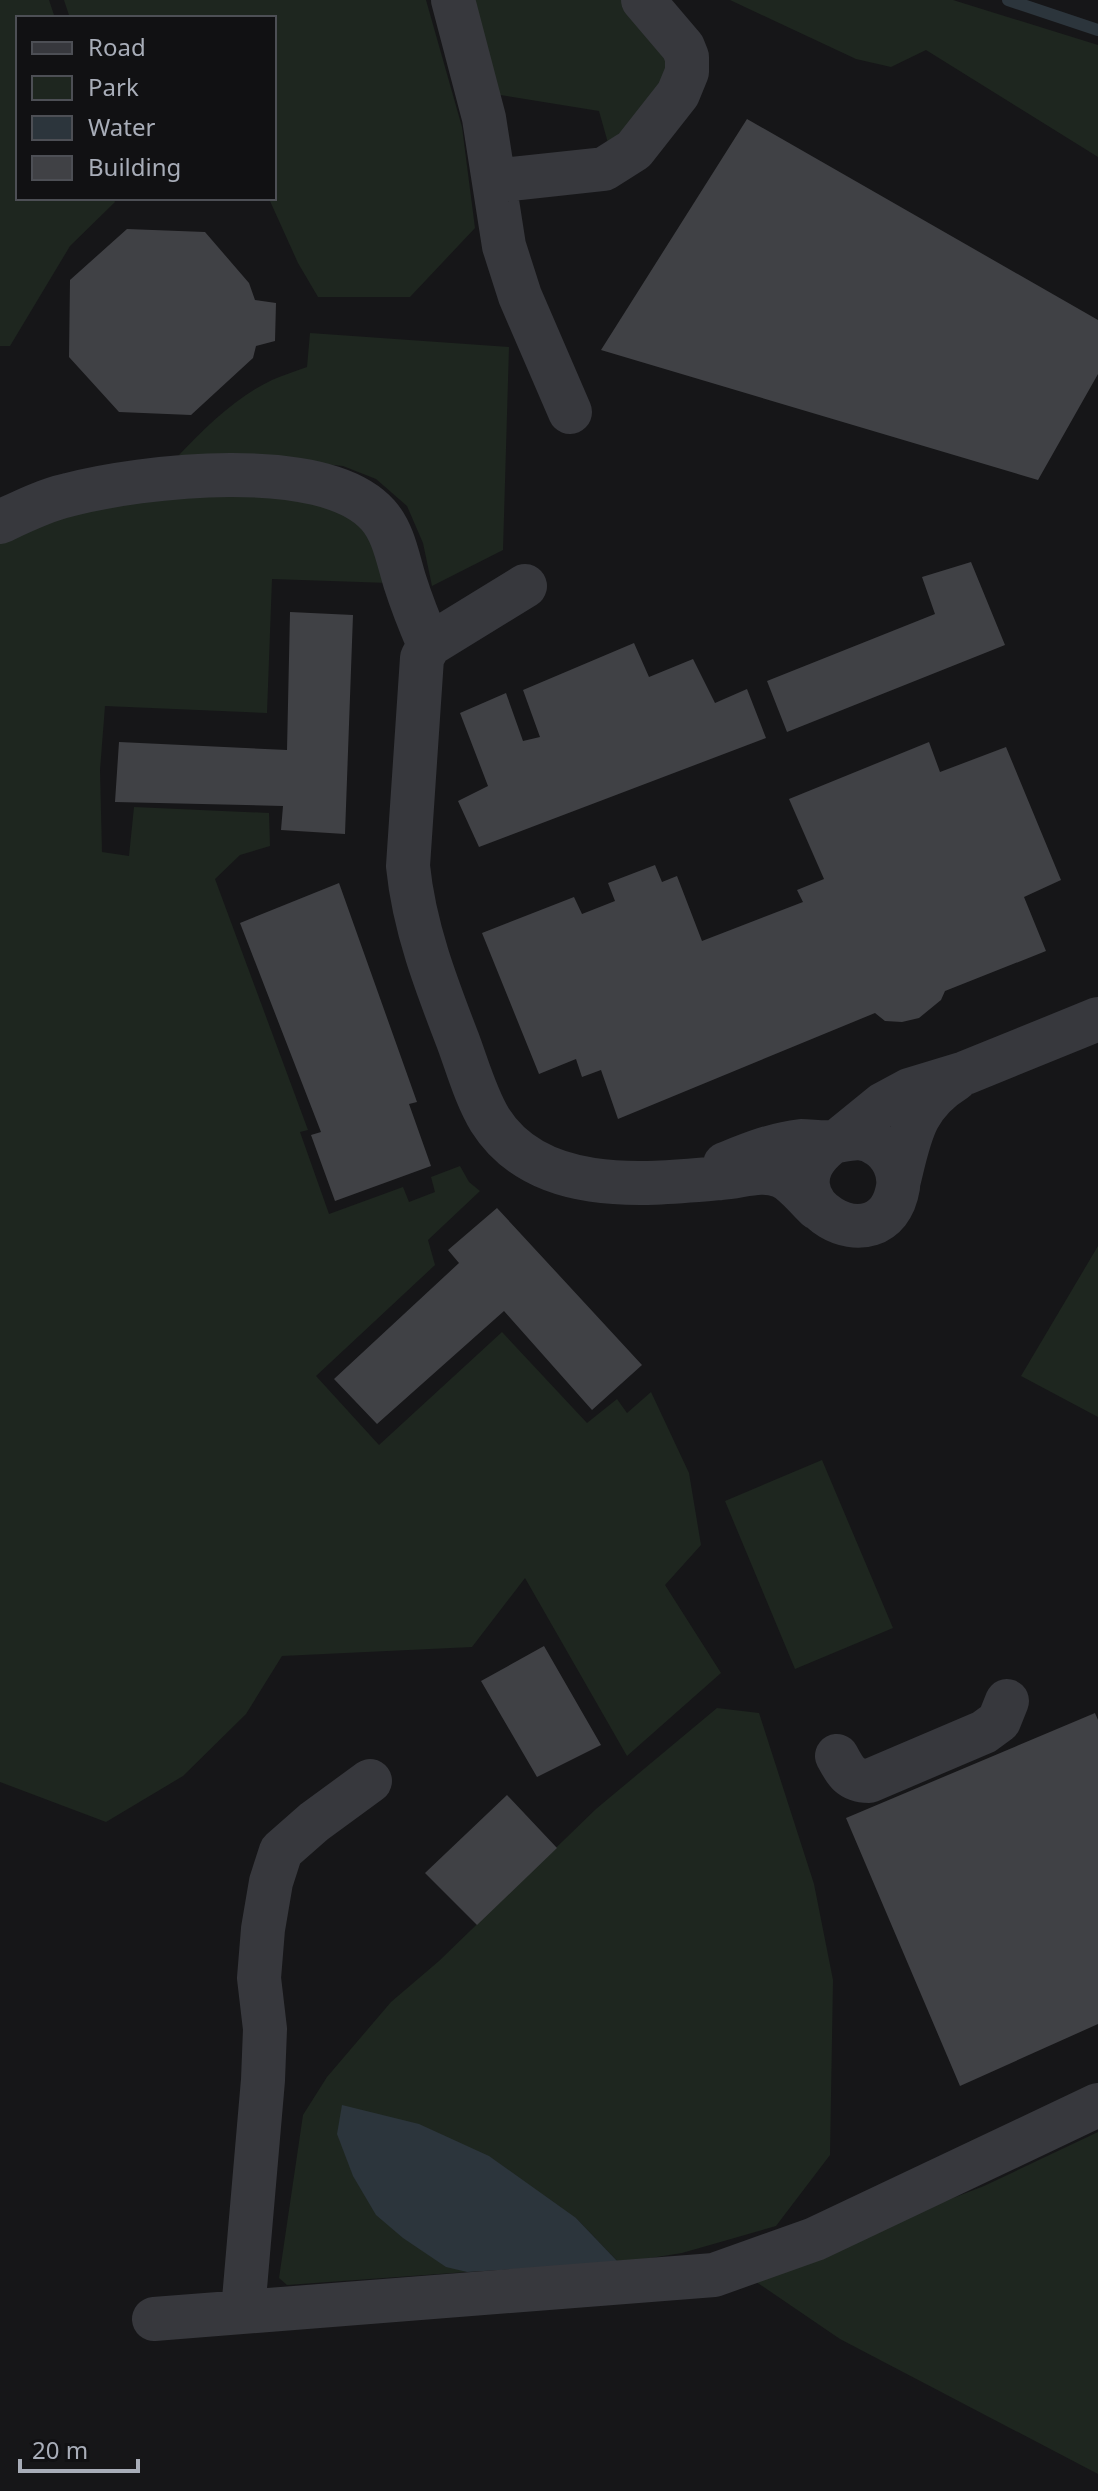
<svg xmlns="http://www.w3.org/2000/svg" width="1098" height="2491" font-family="'Noto Sans',sans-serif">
	<rect width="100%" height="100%" fill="#161618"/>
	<path fill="#1e261f" d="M0 0H49L55 18H18V198H113L115 202 70 246 10 346H0Z
		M64 0H426L462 127 475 228 410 297H318L298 263 270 201 259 198H274V18H70Z
		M471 0H629L658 43 670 69 637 119 608 143 599 111 494 94Z
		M730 0H953L1098 45V157L926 50 891 67 856 59Z
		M310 333 509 347 503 550 432 586 423 543 407 506 376 479 343 466 265 458 179 455C206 427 236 397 272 380 283 375 296 371 307 367Z
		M295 485 362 512 389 583 272 579 267 713 105 706 100 770 102 852 129 856 134 807 269 813 270 846 240 855 215 879 308 1130 300 1132 329 1214 403 1187 409 1202 435 1192 431 1177 460 1166 469 1182 480 1191 428 1240 435 1265 316 1376 379 1445 502 1332 587 1423 617 1399 627 1413 651 1392 689 1473 701 1545 665 1585 721 1673 627 1756 525 1578 472 1647 282 1656 246 1714 183 1776 106 1822 0 1782V524L80 504Z
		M1098 1246V1417L1021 1376Z
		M822 1460 893 1628 795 1669 725 1501Z
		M717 1708 759 1713 814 1884 833 1980 830 2155 776 2226 682 2253 619 2263 576 2218 446 2266 467 2272 287 2285 279 2278 303 2115 327 2077 391 2002 439 1961 596 1809Z
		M1098 2132V2474L840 2339 749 2277 984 2186Z"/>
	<path fill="#2c353c" d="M342 2105 419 2124 489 2156 576 2218 619 2263 467 2272 446 2267 403 2238 376 2215 353 2176 337 2134Z"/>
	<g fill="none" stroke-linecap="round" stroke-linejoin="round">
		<path stroke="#2c353c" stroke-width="12" d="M1008 0 1098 30"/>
	</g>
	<path fill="#404145" d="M747 119 1098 320V374L1038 480 601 350Z
		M127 229 205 232 249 283 255 300 276 303 275 341 256 346 253 358 191 415 119 412 69 357 70 280Z
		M971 562 1005 645 787 732 767 681 935 614 922 577Z
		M290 612 353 615 345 834 281 830 283 806 115 802 119 742 287 750Z
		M634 643 649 677 693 659 715 703 747 689 766 738 479 847 458 801 488 786 460 713 506 693 523 741 540 737 523 690Z
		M929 742 940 772 1006 747 1061 880 1024 897 1046 951 945 991 941 1000 919 1018 902 1022 885 1021 875 1013 618 1119 601 1070 582 1077 576 1059 539 1074 482 933 574 897 582 914 615 901 608 883 655 865 662 882 677 876 702 941 803 902 797 890 824 879 789 799Z
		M339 883 417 1102 409 1104 431 1166 335 1201 311 1135 321 1132 240 923Z
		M497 1208 642 1365 592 1410 504 1311 377 1424 334 1379 459 1263 448 1250Z
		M544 1646 601 1745 537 1777 481 1681Z
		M1095 1713 1098 1720V2024L960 2086 846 1818Z
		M507 1795 557 1848 477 1925 425 1873Z"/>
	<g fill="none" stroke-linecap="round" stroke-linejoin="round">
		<path stroke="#37383d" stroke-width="44" d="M453 0 484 118 504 246 520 296 570 412
			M494 181 604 169 634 150 678 94 687 72V57L683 47 643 0
			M0 522C21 512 45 500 68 495 140 476 324 454 378 515 394 533 398 560 405 582 412 604 420 624 429 645
			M525 586 429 645 422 658 408 866C414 927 436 984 458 1041 468 1068 476 1097 490 1120 538 1196 643 1185 721 1178 741 1177 761 1168 781 1176 795 1182 806 1198 817 1208
			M840 1139 883 1104 909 1090 965 1073 1098 1019
			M725 1164C750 1154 774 1144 801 1141 811 1141 822 1143 832 1142 850 1139 862 1134 878 1145 892 1154 900 1171 898 1187 884 1272 754 1199 833 1142
			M899 1180C910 1135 914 1105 956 1079
			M837 1756C845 1771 850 1781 869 1781L984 1732 999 1721 1007 1701
			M243 2311 263 2080 265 2029 259 1978 263 1929 271 1882 281 1851 314 1822 370 1781
			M154 2319 714 2275 815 2239 1098 2105"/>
	</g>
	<rect x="16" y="16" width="260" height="184" fill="#111113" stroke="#4d4f55" stroke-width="2"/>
	<rect x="32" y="42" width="40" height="12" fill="#37383d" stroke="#4d4f55" stroke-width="2"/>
	<text x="88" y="56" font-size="24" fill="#a8adb8">Road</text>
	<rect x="32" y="76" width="40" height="24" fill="#1e261f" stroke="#4d4f55" stroke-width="2"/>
	<text x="88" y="96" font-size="24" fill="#a8adb8">Park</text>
	<rect x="32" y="116" width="40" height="24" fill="#2c353c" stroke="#4d4f55" stroke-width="2"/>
	<text x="88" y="136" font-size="24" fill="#a8adb8">Water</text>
	<rect x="32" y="156" width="40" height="24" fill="#404145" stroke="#4d4f55" stroke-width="2"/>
	<text x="88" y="176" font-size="24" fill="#a8adb8">Building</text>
	<path d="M20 2459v12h118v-12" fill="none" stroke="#a8adb8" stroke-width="4"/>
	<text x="32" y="2459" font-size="24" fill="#a8adb8" stroke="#111113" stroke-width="6" paint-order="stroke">20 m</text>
</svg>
